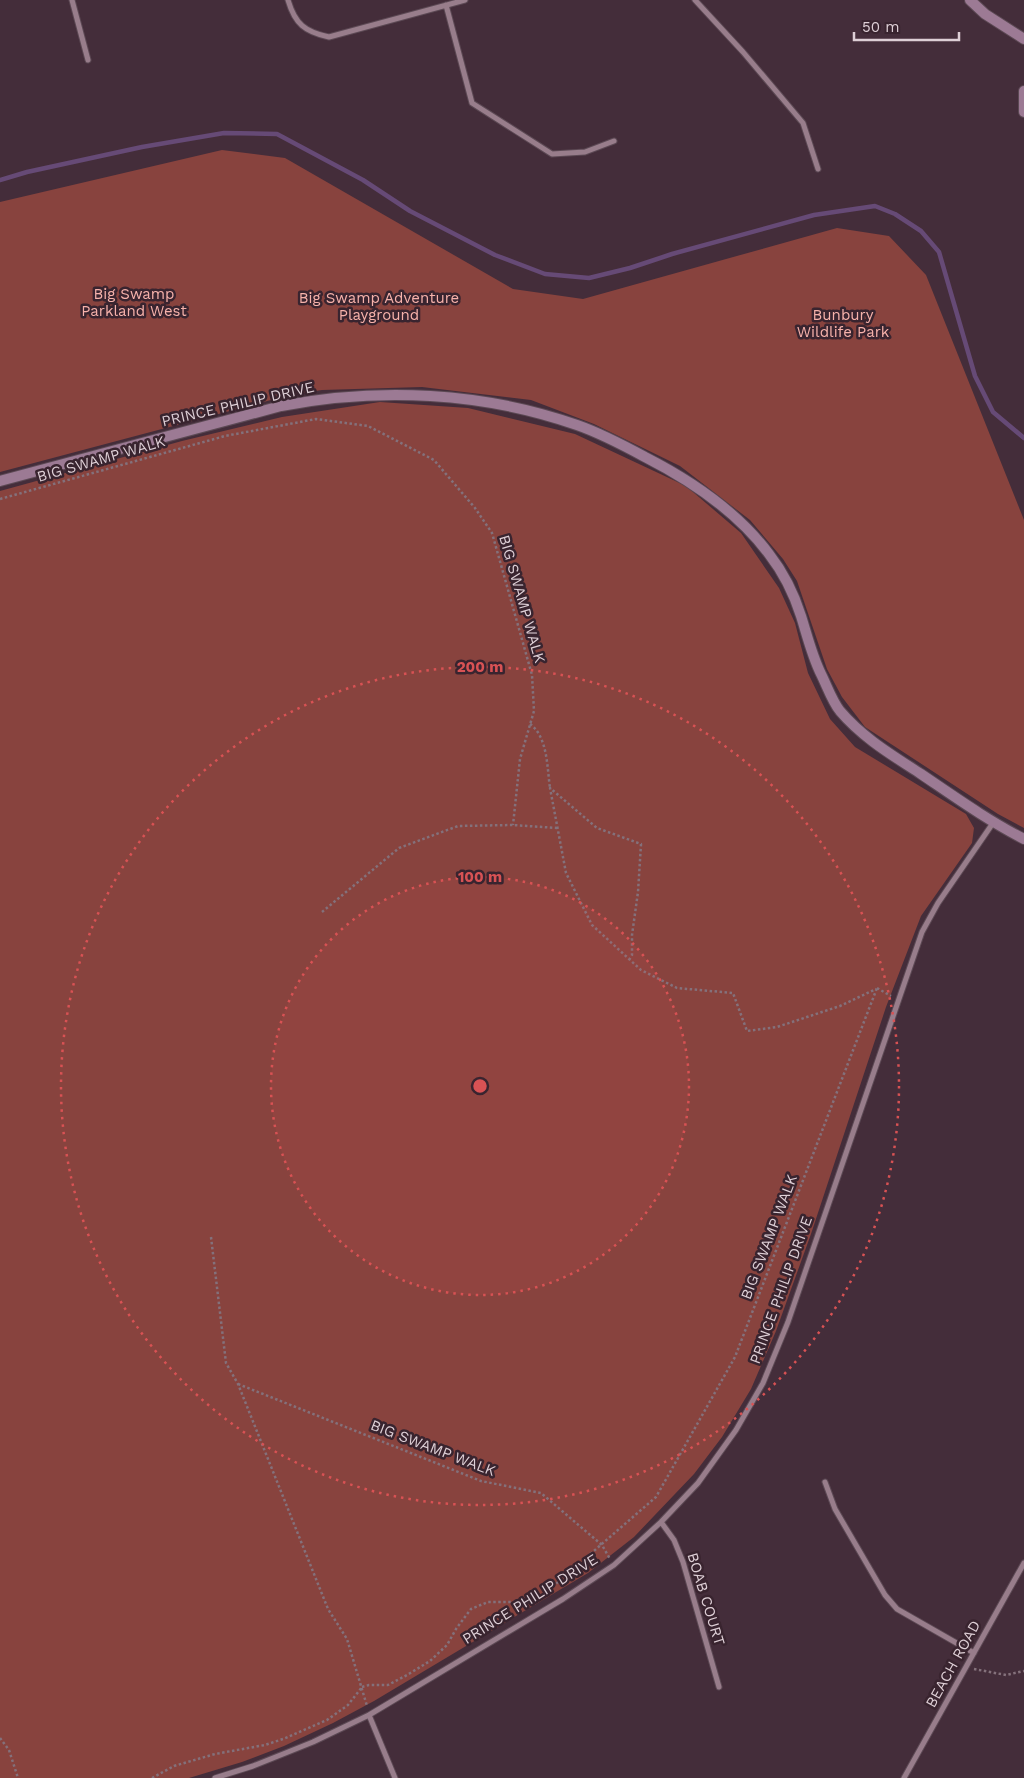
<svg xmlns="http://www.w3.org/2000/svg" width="1024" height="1778" font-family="'Work Sans',sans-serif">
	<rect width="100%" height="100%" fill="#442d3a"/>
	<path fill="#88433e" d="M222 150 285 158 513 289 583 299 837 228 889 236 926 275 1024 520V828L998 814 865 727 842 697 827 669 797 581 783 559 750 520 680 466 594 424 531 400 422 387 322 390 290 395 0 472V202Z
		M380 402 468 408 575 434 686 486 741 533 779 588 795 623 808 673 830 719 855 747 966 814 974 828 972 843 921 916 886 1007 811 1234 776 1331 751 1389 722 1437 694 1474 634 1537 588 1573 374 1701 333 1723 284 1746 242 1762 189 1778H0V491L182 441 282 417Z"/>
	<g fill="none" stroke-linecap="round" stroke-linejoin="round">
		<path stroke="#664a76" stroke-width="4.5" d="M0 180 27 172 142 147 224 133 277 134 363 180 410 211 495 255 545 274 589 278 630 268 672 254 814 215 875 206 895 214 921 231 939 252 975 376 993 412 1024 438"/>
		<defs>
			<path id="street" d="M72 0 88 60
				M288 0C295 24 305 32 329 37L465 0
				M695 0 743 52 803 123 818 169
				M446 5 472 103 552 154 585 152 614 141
				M825 1482 835 1509 885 1595 897 1609 974 1653
				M661 1522 674 1540 683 1562 719 1687
				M369 1715 395 1778
				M215 1778 253 1766 313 1742 369 1715 563 1599 614 1565 661 1522 698 1483 736 1430 763 1383 788 1322 922 932 938 903 993 823
				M904 1778 1024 1563"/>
			<path id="secondary" d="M970 0 985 14 1024 39
				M1024 91V112
				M0 481 281 406C379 387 483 392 577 425 600 433 623 445 645 457 692 481 737 511 769 554 783 572 794 594 801 616 807 635 812 656 821 674 827 686 832 701 840 711 863 738 892 755 921 774 955 797 987 820 1024 839"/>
		</defs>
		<use href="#street" stroke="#5c4954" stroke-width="7"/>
		<use href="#secondary" stroke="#5c4954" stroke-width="12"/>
		<path stroke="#84717b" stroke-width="2.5" stroke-dasharray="2.5 2.5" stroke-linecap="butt" d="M0 499 225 436 316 419 368 426 434 460 475 508 492 533 532 675 534 711 520 759 513 825
			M530 724C548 737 547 768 550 788
			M322 912 399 848 458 826 513 825 557 828
			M629 960 632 955V935L638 892 641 844 597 828 550 788 566 873 592 925 641 970 677 988 733 993 747 1031 777 1027 840 1006 876 989
			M877 988 891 996
			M211 1237 226 1363 238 1384 328 1609 347 1639 367 1706
			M238 1384 481 1481 541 1493 602 1545 610 1559
			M974 1669 1006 1675 1024 1671
			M362 1687 369 1685H388L407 1675 430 1661 447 1645 456 1629 471 1609 488 1602H535L656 1497 735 1357 877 988
			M0 1738 9 1750 18 1778
			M152 1778 174 1766 215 1754 265 1745 283 1739 327 1720 348 1705 362 1687"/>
		<use href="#street" stroke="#987d8b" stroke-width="5"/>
		<use href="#secondary" stroke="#9c7a94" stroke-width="10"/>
	</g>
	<circle cx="480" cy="1086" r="209" fill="#d85254" fill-opacity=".12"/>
	<g fill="none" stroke="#d85254" stroke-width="2.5" stroke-dasharray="2.5 5">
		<circle cx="480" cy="1086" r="209"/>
		<circle cx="480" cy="1086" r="419"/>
	</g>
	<g text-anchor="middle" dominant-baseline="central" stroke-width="5" stroke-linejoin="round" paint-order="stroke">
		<g font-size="15" fill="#f7b2ab" stroke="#39242f">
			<text x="134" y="294">Big Swamp<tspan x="134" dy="17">Parkland West</tspan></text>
			<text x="379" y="298">Big Swamp Adventure<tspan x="379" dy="17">Playground</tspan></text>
			<text x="843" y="315">Bunbury<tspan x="843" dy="17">Wildlife Park</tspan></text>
		</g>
		<g font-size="15" fill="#decfd6" stroke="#39242f">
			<text transform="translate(238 404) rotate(-13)">PRINCE PHILIP DRIVE</text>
			<text transform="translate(101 459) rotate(-16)">BIG SWAMP WALK</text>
			<text transform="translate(522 599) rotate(74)">BIG SWAMP WALK</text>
			<text transform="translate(769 1237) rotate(-69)">BIG SWAMP WALK</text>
			<text transform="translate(781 1290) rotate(-70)">PRINCE PHILIP DRIVE</text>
			<text transform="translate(433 1448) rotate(21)">BIG SWAMP WALK</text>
			<text transform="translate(530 1599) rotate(-32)">PRINCE PHILIP DRIVE</text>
			<text transform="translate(706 1599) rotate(73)">BOAB COURT</text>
			<text transform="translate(953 1664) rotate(-61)">BEACH ROAD</text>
		</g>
	</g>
	<circle cx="480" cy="1086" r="8" fill="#d85254" stroke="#39242f" stroke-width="2.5"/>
	<g font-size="15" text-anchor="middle" font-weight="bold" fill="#d85254" stroke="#39242f" stroke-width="5" stroke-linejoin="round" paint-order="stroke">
		<text x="480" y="672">200 m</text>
		<text x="480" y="882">100 m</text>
	</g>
	<path d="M854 32v8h105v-8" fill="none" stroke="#decfd6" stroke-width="2.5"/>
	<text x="862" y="32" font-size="15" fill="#decfd6" stroke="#39242f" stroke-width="4" paint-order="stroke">50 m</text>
</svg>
